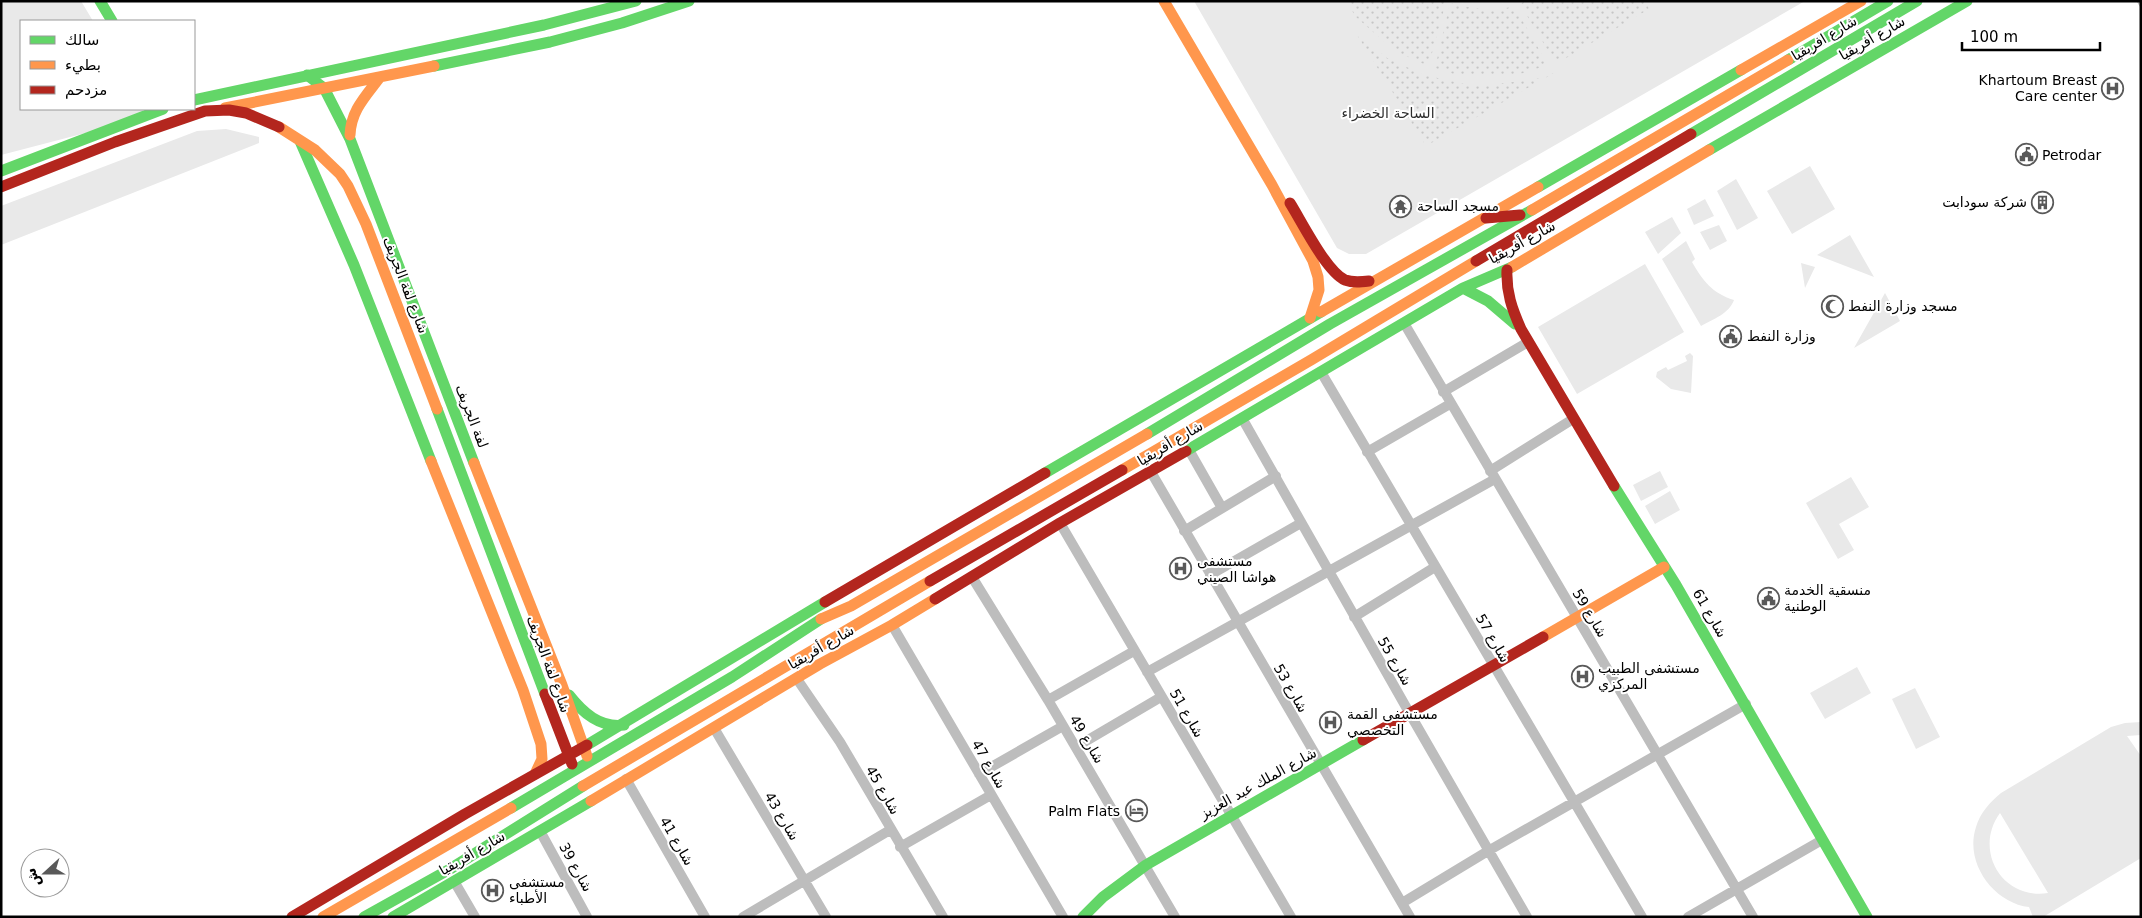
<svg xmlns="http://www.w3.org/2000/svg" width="2142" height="918" font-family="'DejaVu Sans',Vazirmatn,sans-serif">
	<defs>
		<pattern id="garden-dots" width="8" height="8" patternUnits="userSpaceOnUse" patternTransform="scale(1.25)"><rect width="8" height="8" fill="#e9e9e9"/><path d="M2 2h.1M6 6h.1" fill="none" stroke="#c6c6c6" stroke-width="1.8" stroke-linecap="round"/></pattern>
	</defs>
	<rect width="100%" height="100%" fill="#fff"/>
	<path fill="#e9e9e9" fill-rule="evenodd" d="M1 1H81L93 21H21V109H142L147 117 1 155Z
		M1194 1H1805L1366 254H1349L1337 248Z
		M226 129 259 137V143L1 245V206L197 131Z
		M1810 166 1835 209 1792 234 1767 191Z
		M1736 179 1758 218 1737 230 1717 191Z
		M1705 199 1714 216 1694 225 1687 209Z
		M1672 217 1681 233 1658 254 1645 232Z
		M1719 225 1727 241 1710 250 1700 232Z
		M1850 235 1874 277 1817 255Z
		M1686 241 1695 259 1692 262C1703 281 1712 293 1734 300 1729 314 1713 319 1701 326L1662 259Z
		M1801 263 1815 267 1805 288Z
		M1645 264 1684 332 1577 394 1538 327Z
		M1885 293 1900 321 1854 348Z
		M1690 353 1693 356 1691 393 1671 389 1656 377 1657 372 1666 367 1668 370 1687 361 1685 356Z
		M1660 471 1668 487 1641 501 1633 485Z
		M1851 477 1869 507 1839 524 1854 550 1838 559 1806 503Z
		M1670 491 1680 510 1655 524 1645 506Z
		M1857 667 1871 693 1825 719 1810 693Z
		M1915 688 1940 737 1916 749 1892 699Z
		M2141 722V735L2127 736 2141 756V858L2043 917H2033L2029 907C1994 903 1964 863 1976 827 1980 813 1990 802 2001 793L2111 727 2125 723ZM2000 813 2048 893C2002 900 1973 850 2000 813Z"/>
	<path fill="url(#garden-dots)" d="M1350 1 1446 2 1429 64 1426 65 1395 51 1356 17 1347 3Z
		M1525 1H1645L1649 9 1556 64 1520 4Z
		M1450 3C1472 8 1492 13 1514 6L1548 65 1520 74 1496 75 1460 76 1435 68Z
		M1354 30 1387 58 1424 75 1474 86 1533 80 1554 73 1426 146Z"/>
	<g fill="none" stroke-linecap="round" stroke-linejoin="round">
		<path stroke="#bbb" stroke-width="2.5" d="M2138 1 2141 6"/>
		<path stroke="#bdbdbd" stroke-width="10" d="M1404 323 1753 917
			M1321 372 1642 917
			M1443 392 1528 342
			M1242 418 1410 714 1527 917
			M1189 450 1222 508
			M1367 452 1450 404
			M1490 471 1573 419
			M1151 472 1410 917
			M1060 523 1291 917
			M1184 531 1276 476
			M1210 575 1301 523
			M972 577 1048 700 1175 917
			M1354 617 1435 567
			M892 625 1063 917
			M1147 672 1495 479
			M797 679 840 742 943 917
			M1048 700 1134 651
			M714 728 826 917
			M1076 747 1161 697
			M979 774 1063 726
			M626 779 705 917
			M540 831 587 917
			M900 847 991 795
			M454 881 475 917
			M1402 903 1488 851 1746 704
			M743 917 890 830
			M1688 917 1822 840"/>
		<path stroke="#63d668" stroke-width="11" d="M100 1 112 21
			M1788 60 1888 1
			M434 66 550 42 622 23 689 1
			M307 75 324 88 350 139 474 463
			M194 100 544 25 636 1
			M1691 134 1917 1
			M300 141 354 265 431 461
			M1709 150 1967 1
			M1 171 163 109
			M1538 187 1741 70
			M1463 288 1488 301 1515 324
			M437 409 545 694
			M1147 434 1330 324 1532 210
			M1186 451 1463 288 1512 267
			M1045 473 1321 312
			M1614 486 1676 585 1867 917
			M569 695C583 713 600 728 624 725
			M587 745 825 602
			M511 808 732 677 821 619
			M364 917 450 869 583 786
			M393 917 591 801
			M1083 917 1103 897 1146 865 1363 740"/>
		<path stroke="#ff974d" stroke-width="11" d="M1164 1 1272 185 1313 261 1318 277 1319 290 1310 318
			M1741 70 1861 1
			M225 108 434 66
			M279 127 315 150 340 174 348 186 366 224 437 409
			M350 135C351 110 366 96 380 77
			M1532 210 1788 60
			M1512 267 1709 150
			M1321 312 1538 187
			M431 461 523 690 541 744 542 759 535 774
			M474 463 562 685 587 756
			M1122 470 1311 360 1476 261
			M821 619 851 606 1147 434
			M1543 637 1664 567
			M583 786 930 581
			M591 801 820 664 892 625 935 599
			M323 917 511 808"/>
		<path stroke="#b3261e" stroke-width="11" d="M1 187 115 142 205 111 229 110 246 113 279 127
			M1290 203C1302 222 1326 271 1345 280 1353 283 1361 282 1369 281
			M1486 218 1520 215
			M1476 261 1691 134
			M1507 270C1506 292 1512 309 1521 329L1614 486
			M930 581 1122 470
			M935 599 1060 523 1186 451
			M825 602 1045 473
			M545 694 572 764
			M1363 740 1543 637
			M292 917 465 814 587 745"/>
	</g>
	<defs>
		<symbol id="hospital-ring" viewBox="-11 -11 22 22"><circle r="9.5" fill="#fff" stroke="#595959" stroke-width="1.5"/><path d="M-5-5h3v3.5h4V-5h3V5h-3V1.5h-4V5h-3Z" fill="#595959"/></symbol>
		<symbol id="civic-ring" viewBox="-11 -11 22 22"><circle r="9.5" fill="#fff" stroke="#595959" stroke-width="1.5"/><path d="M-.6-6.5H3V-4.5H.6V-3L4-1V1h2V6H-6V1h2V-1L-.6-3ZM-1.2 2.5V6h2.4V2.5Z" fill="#595959"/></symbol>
		<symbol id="building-ring" viewBox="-11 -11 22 22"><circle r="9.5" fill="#fff" stroke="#595959" stroke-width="1.5"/><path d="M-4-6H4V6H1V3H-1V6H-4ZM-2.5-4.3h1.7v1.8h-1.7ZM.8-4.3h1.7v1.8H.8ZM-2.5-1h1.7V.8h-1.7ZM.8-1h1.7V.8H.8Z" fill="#595959"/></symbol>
		<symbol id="temple-ring" viewBox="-11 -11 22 22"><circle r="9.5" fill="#fff" stroke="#595959" stroke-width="1.5"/><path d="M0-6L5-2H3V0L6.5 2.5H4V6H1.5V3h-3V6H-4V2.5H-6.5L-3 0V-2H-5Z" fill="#595959"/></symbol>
		<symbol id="mosque-ring" viewBox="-11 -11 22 22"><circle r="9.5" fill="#fff" stroke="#595959" stroke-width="1.5"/><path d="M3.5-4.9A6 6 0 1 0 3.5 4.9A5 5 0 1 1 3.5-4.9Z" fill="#595959"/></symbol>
		<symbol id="hotel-ring" viewBox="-11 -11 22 22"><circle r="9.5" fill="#fff" stroke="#595959" stroke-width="1.5"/><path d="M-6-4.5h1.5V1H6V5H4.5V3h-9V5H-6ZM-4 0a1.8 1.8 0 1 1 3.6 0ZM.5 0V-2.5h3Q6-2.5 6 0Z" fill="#595959"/></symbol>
	</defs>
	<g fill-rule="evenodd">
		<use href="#hospital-ring" x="2100" y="76" width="25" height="25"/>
		<use href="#civic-ring" x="2014" y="142" width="25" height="25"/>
		<use href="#building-ring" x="2030" y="190" width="25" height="25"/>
		<use href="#temple-ring" x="1388" y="194" width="25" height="25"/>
		<use href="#mosque-ring" x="1820" y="294" width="25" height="25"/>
		<use href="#civic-ring" x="1718" y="324" width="25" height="25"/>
		<use href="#hospital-ring" x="1168" y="556" width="25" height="25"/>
		<use href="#civic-ring" x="1756" y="586" width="25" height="25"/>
		<use href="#hospital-ring" x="1570" y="664" width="25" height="25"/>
		<use href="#hospital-ring" x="1318" y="710" width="25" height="25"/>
		<use href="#hotel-ring" x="1124" y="798" width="25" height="25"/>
		<use href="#hospital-ring" x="480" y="878" width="25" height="25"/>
	</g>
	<g text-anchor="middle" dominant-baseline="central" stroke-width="4" stroke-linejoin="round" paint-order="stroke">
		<g font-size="14" fill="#000" stroke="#fff">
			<text transform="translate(1824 38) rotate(-31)">شارع افريقيا</text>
			<text transform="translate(1872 38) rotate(-30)">شارع أفريقيا</text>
			<text transform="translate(1522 242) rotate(-29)">شارع أفريقيا</text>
			<text transform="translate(406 285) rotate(69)">شارع لفة الجريف</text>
			<text transform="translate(472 416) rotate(69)">لفة الجريف</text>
			<text transform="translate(1170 443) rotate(-31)">شارع أفريقيا</text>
			<text transform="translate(1590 613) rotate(59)">شارع 59</text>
			<text transform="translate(1710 613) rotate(60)">شارع 61</text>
			<text transform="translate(1493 638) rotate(60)">شارع 57</text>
			<text transform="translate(821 647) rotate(-30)">شارع أفريقيا</text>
			<text transform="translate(1395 661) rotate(60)">شارع 55</text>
			<text transform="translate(549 664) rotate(70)">شارع لفة الجريف</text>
			<text transform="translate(1291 688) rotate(60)">شارع 53</text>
			<text transform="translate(1187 713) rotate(60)">شارع 51</text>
			<text transform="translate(1087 739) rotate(59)">شارع 49</text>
			<text transform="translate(989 764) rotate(60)">شارع 47</text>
			<text transform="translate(1258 783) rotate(-29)">شارع الملك عبد العزيز</text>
			<text transform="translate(883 790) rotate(60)">شارع 45</text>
			<text transform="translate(782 816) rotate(59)">شارع 43</text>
			<text transform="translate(677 841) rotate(60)">شارع 41</text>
			<text transform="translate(472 853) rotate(-30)">شارع أفريقيا</text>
			<text transform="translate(576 867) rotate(61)">شارع 39</text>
		</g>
		<g font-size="14" fill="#000" stroke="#fff" text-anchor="start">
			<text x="2097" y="80" text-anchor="end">Khartoum Breast<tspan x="2097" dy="16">Care center</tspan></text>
			<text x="2042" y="155">Petrodar</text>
			<text x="2027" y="202" text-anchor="end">شركة سودابت</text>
			<text x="1417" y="206">مسجد الساحة</text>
			<text x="1848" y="306">مسجد وزارة النفط</text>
			<text x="1747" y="336">وزارة النفط</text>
			<text x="1197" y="561">مستشفى<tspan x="1197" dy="16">هواشا الصيني</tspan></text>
			<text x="1784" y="590">منسقية الخدمة<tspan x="1784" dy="16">الوطنية</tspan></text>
			<text x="1598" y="668">مستشفى الطبيب<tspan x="1598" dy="16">المركزي</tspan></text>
			<text x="1347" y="714">مستشفى القمة<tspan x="1347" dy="16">التخصصي</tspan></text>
			<text x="1120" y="811" text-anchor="end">Palm Flats</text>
			<text x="509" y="882">مستشفی<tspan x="509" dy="16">الأطباء</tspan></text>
		</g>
		<g font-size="14" fill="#2e2e2e" stroke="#fff">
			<text x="1388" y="113">الساحة الخضراء</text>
		</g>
	</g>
	<rect width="2142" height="918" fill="none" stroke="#000000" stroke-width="5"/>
	<rect x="20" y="20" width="175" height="90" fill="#ffffff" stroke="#999999"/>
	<rect x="30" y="36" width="25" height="8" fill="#63d668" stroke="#999999"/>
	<text x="65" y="45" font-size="15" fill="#000000">سالك</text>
	<rect x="30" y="61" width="25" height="8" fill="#ff974d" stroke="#999999"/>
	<text x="65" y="70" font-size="15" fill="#000000">بطيء</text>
	<rect x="30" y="86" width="25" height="8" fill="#b3261e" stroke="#999999"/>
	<text x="65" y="95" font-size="15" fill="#000000">مزدحم</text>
	<g transform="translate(45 873) rotate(249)"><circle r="24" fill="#ffffff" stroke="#999999"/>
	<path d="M0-4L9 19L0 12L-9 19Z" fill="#595959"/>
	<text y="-8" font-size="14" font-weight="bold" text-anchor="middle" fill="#000000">ش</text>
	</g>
	<path d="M1962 42v8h138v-8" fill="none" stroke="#000000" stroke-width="2.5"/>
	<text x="1970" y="42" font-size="15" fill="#000000" stroke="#ffffff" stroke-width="4" paint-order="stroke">100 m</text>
</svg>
